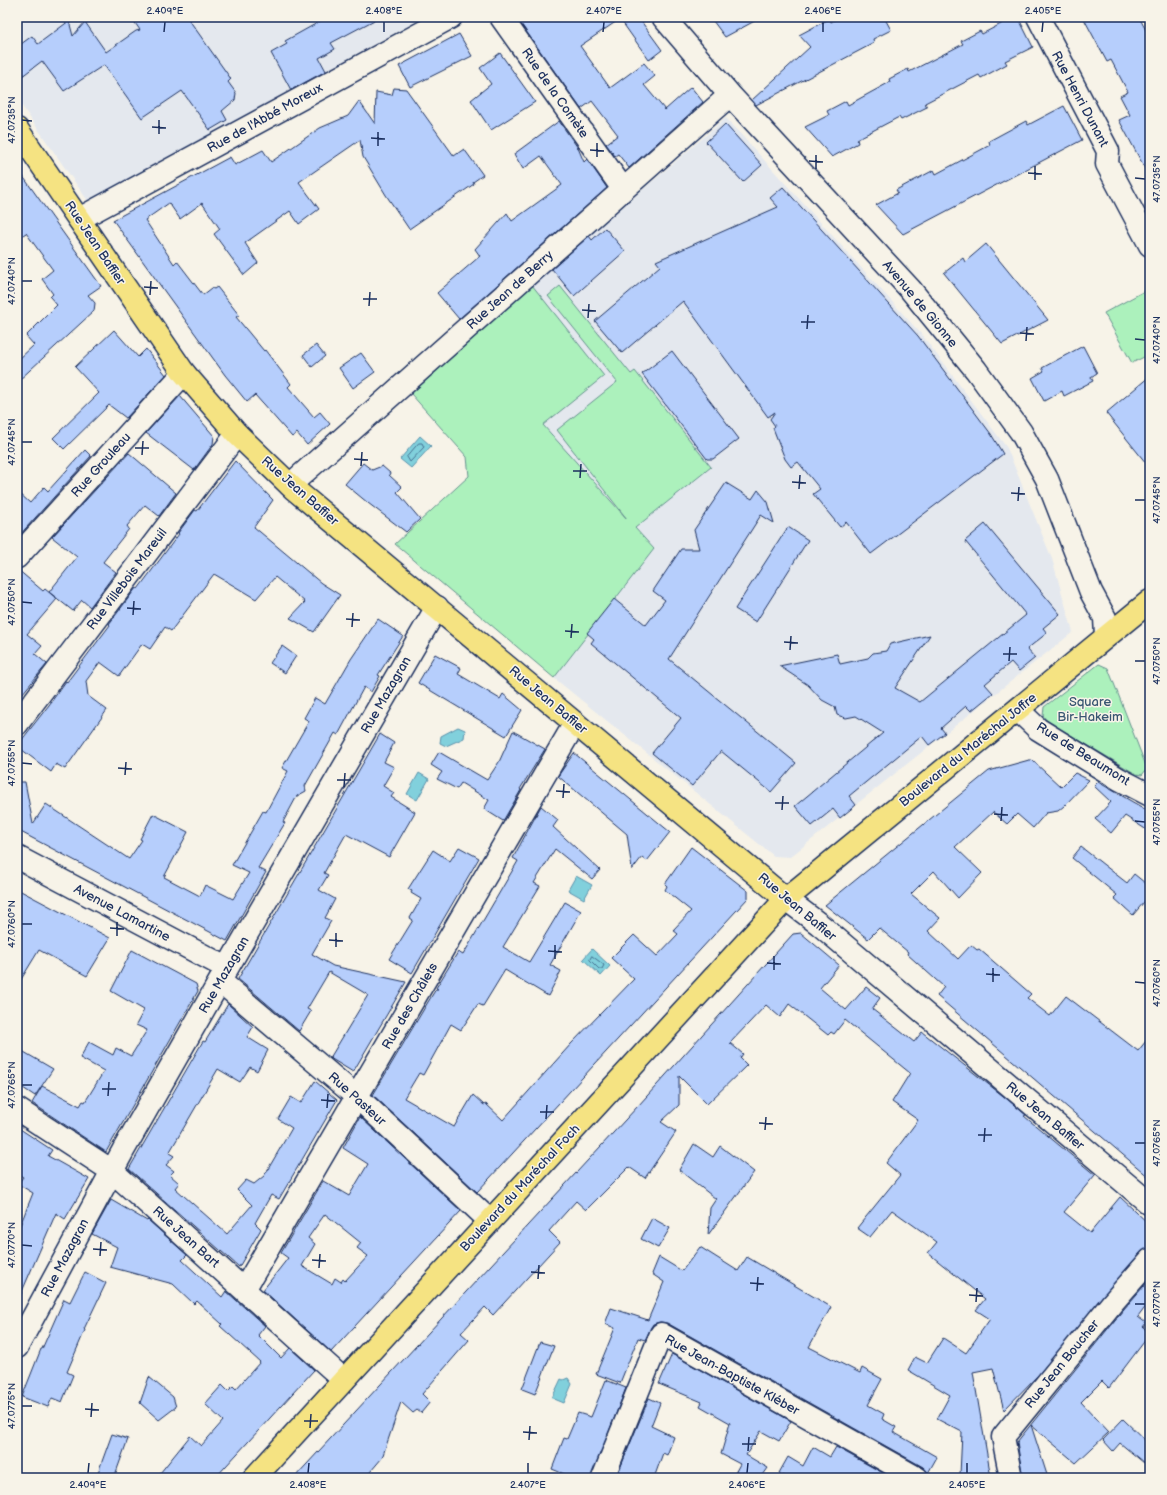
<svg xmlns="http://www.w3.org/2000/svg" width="1167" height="1495" font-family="'Balsamiq Sans',sans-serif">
	<rect width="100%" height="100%" fill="#f7f3e8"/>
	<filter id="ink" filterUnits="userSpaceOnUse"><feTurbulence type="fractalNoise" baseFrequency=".025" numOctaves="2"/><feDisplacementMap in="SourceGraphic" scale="8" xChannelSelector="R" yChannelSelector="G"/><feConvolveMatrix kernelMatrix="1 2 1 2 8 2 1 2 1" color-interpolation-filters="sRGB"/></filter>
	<g filter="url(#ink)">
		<path fill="#e4e8ee" d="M17 17H424L88 201 17 99Z
			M726 118 922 335 1007 448 1052 559 1073 632 790 857 774 856 554 678 654 549 543 425 532 285Z"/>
		<path fill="#acf1bc" stroke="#64908d" d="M532 285 604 376 543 425 627 519 557 430 617 382 548 296 560 286 631 374 635 371 711 467 635 528 654 549 554 678 395 544 469 476 467 457 411 394Z
			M1150 288V354L1132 363 1104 313Z
			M1099 664 1108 668 1146 766V770L1142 775 1136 774 1047 721 1043 716 1044 707Z"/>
		<path fill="#81d0dc" stroke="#5890aa" d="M420 436 431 446 411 468 400 459Z
			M458 727 465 730 464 738 446 746 440 743 441 736Z
			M419 773 429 779 417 800 407 794Z
			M576 876 592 885 584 899 568 890Z
			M592 949 610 966 601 976 583 959Z
			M568 1378 572 1384 564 1403 552 1398 561 1379 563 1380Z"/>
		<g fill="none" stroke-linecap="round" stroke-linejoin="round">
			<path stroke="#446f90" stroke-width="1" d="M419 443H422L424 447 410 462 407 457Z
				M592 956 604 965 602 969H599L590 960Z"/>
		</g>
		<path fill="#b6cefc" stroke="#1b2f5e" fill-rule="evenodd" d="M131 17H187L231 79 228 82 236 93 235 100 222 111 227 120 210 130 182 91 142 118 104 65 64 91 42 61 17 80V47L32 36 38 44 69 21 73 36 85 22 106 52 136 31 140 30Z
			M328 17H380L331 43 335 49 319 58 326 71 291 90 271 53 287 44 285 41Z
			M516 17H638L662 50 649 60 620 19 580 46 610 88 644 63 655 76 644 85 665 110 691 87 703 102 629 168 618 154 615 156 606 144 618 135 592 101 581 109Z
			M710 17H762L725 37Z
			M840 17H884L891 30 873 39 874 43 756 105 752 100 810 47 799 35 829 19 831 22Z
			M1014 17H1018L1033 47 1005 61 1007 64 981 78 979 75 925 103 927 107 901 120 899 117 857 139 858 143 832 157 805 127 829 115 827 111 846 101 848 105 890 82 889 79 908 69 909 72 963 44 961 41 980 31 982 34Z
			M1083 17H1139L1150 38V178L1119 120 1130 115 1120 96 1128 92 1111 60 1107 62Z
			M459 34 472 56 410 87 399 66Z
			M500 53 535 102 491 130 471 100 491 84 480 68Z
			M394 88 406 89 454 156 464 149 483 175 473 182 474 184 409 229 386 195 363 157 360 140 299 182 319 209 299 224 290 211 245 243 258 263 244 275 214 234 220 229 202 203 180 219 169 203 145 220 174 264 177 261 203 295 212 288 214 289 217 287 239 315 236 317 264 351 265 350 291 384 288 387 314 417 320 412 330 424 307 445 297 433 292 437 255 395 247 402 225 375 113 220 230 157 235 165 263 150 271 162 320 128 348 116 359 101 375 124 376 92 392 95Z
			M1064 106 1082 140 903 234 876 205 898 193 896 190 934 170 936 174 990 145 989 141 1026 121 1028 125Z
			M559 121 578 148 584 162 587 159 607 188 459 319 437 293 480 256 475 249 507 213 512 221 562 185 541 156 523 169 514 154Z
			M725 124 762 165 743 182 706 142Z
			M17 168 101 286 88 295 95 303 94 311 17 382V361L34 345 26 336 57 305 50 297 53 294 42 279 53 270 26 233 17 239Z
			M783 187 918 336 991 434 1003 454 871 554 846 522 840 527 813 494 820 489 798 462 791 467 785 459 773 428 775 426 770 419 775 412 768 417 683 301 622 353 595 321 660 266 656 261 778 207 770 198Z
			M605 228 625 251 574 296 552 269 589 236 592 240Z
			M986 244 1048 320 1002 344 944 273 963 258 965 262Z
			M114 330 138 357 146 349 166 375 126 418 109 405 64 449 53 438 99 393 75 367Z
			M316 345 325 356 312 367 303 355Z
			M1083 346 1097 373 1091 377 1093 381 1064 396 1062 391 1044 401 1032 378 1044 371 1042 368Z
			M672 351 739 439 713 459H707L642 374Z
			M361 353 375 372 353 388 339 368Z
			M1150 376V468L1106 413Z
			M180 396 214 436 213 444 194 470 146 433Z
			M85 450 91 456 17 538V491L30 503 44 487 48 491Z
			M129 453 176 493 159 516 145 505 127 526 129 529 103 562 116 572 90 607 82 600 73 611 49 592 77 557 52 537Z
			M235 461 273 500 254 527 321 583 340 595 314 632 290 618 305 602 275 577 256 599 214 574 171 631 165 627 150 649 142 644 119 676 100 662 86 681 88 696 107 710 65 769 56 764 51 772 17 746 49 705 66 681 67 682 110 625 109 624 136 588 138 589 179 534 178 533 195 510 197 511Z
			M363 463 372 470 382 466 390 473 389 475 402 487 397 492 420 519 406 532 368 503 345 484Z
			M726 483 752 499 758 490 768 502 774 523 761 515 669 659 796 763 771 792 721 751 692 786 652 753 681 718 591 643 594 639 587 633 614 599 646 625 665 600 653 591 681 549H699L694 530Z
			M985 524 1060 614 1043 628 1047 633 1027 649 1035 658 1019 671 1011 662 985 684 993 693 971 711 966 706 941 728 945 733 929 745 922 736 849 796 856 805 840 818 833 809 812 826 795 806 883 733 856 716 846 718 837 715 835 707 822 700 808 685 779 666 837 654 840 664 868 658 873 653 886 651 890 644 930 635 895 688 920 702 1026 615 965 541Z
			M788 527 808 540 756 622 735 609Z
			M17 569 43 591 45 589 57 599 27 634 42 646 35 654 47 664 17 700Z
			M378 619 403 636 378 675 380 676 371 692 364 687 338 735 335 733 305 786 306 791 297 796 283 822 285 823 258 868 266 872 227 941 17 830V782H25L33 824 46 804 129 859 142 840 140 839 153 814 188 832 164 877 200 896 205 885 233 899 249 873 232 865 263 811 266 812 288 771 282 768 309 721 304 718 315 698 325 704 351 659Z
			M282 646 296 656 285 673 270 663Z
			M435 654 461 668 458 674 500 699 503 694 522 710 506 736 418 683Z
			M513 731 545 749 520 789 521 790 503 821 484 809 489 800 461 783 457 789 437 779 442 772 431 765 439 752 487 780 499 762Z
			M380 734 394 743 384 762 394 767 383 786 394 793 391 797 415 812 389 857 346 834 324 873 328 875 319 890 335 899 325 918 331 921 312 954 333 966 406 982 353 1072 330 1058 368 995 329 972 307 1009 311 1011 299 1031 238 979Z
			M574 753 670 832 647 861 642 857 632 870 627 834 558 776Z
			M1029 760H1032L1061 787 1075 773 1089 780 1064 806 1058 811 1046 813 1033 828 1017 814 1007 824 993 812 955 847 982 873 958 898 934 871 911 894 940 918 928 931 958 959 971 945 977 950 979 949 1031 994 1027 998 1050 1016 1066 996 1138 1051 1150 1036V1178L937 996 944 987 907 954 908 952 879 928 868 939 825 905 989 771Z
			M1098 782 1150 812V832L1125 816 1111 833 1095 819 1111 802 1094 786Z
			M541 806 558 820 553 827 600 870 592 879 555 849 534 883 540 886 503 947 529 962 565 902 581 911 550 965 561 971 548 996 505 970 483 1006 478 1004 461 1030 451 1024 423 1075 419 1073 404 1098 454 1127 473 1095 484 1105 486 1104 503 1120 571 1044 634 979 611 958 634 935 657 956 678 934 673 930 691 911 665 890 667 886 665 884 691 847 748 891V898L477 1192 373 1095 428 1002 436 989H438L436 988 458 952 463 955 518 861 513 858Z
			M459 847 479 858 412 973 389 959 413 920 410 918 421 899 411 893 412 891 408 889 433 850 450 861Z
			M1081 847 1127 883 1134 874 1150 887V895L1133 915 1114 898 1117 895 1072 858Z
			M17 889 110 938 87 976 39 950 17 986Z
			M801 933 839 965 820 988 846 1010 866 987 880 998 872 1009 914 1042 922 1032 1007 1099 1026 1115 1024 1116 1095 1175 1064 1212 1090 1233 1120 1197 1150 1225V1248L1141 1252 1039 1374 1004 1410 993 1368 973 1372 991 1478H966L960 1475 962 1432 937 1419 950 1395 908 1370 915 1357 927 1363 943 1338 966 1353 990 1319 976 1310 985 1299 928 1253 937 1242 892 1210 870 1237 857 1228 900 1175 886 1163 918 1120 892 1102 910 1073 845 1020 834 1034 831 1032 828 1035 789 1004 780 1017 766 1005 730 1043 743 1054 740 1058 747 1065 707 1104 679 1076V1105L661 1122 676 1132 645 1178 629 1167 586 1210 576 1201 549 1231 560 1242 493 1315 485 1307 461 1333 469 1340 422 1394 430 1402 421 1413 417 1410 413 1413 401 1402 382 1458 365 1478H294L638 1106 793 934Z
			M132 950 196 984 198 991 106 1152 32 1103 42 1086 80 1106 83 1101 85 1102 104 1071 80 1058 89 1042 113 1055 116 1048 131 1056 147 1030 136 1025 144 1010 111 991Z
			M228 1004 253 1027 247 1037 268 1050 257 1071 250 1067 240 1082 218 1069 169 1153 174 1156 166 1165 174 1171 170 1175 179 1183 175 1188 227 1234 252 1205 237 1190 246 1180 254 1184 264 1176 292 1128 278 1119 291 1097 301 1103 315 1081 337 1100 279 1199 271 1195 255 1223 261 1229 239 1267 129 1169 203 1041 205 1042Z
			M17 1048 53 1069 35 1096 17 1084Z
			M360 1117 461 1211 331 1352 263 1290 288 1258 281 1253 323 1181 349 1196 368 1164 343 1148ZM325 1214 361 1243 357 1248 368 1256 345 1281 343 1279 341 1282 335 1278 332 1284 302 1266 315 1244 308 1238Z
			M17 1127 52 1150 48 1156 89 1179 65 1219 56 1213 17 1303V1233L33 1193 18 1184 23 1177 17 1173Z
			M694 1144 713 1157 720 1146 754 1172 708 1235 710 1208 716 1199 679 1170Z
			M111 1200 147 1221 148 1220 187 1255 182 1260 222 1297 226 1291 265 1326 258 1335 281 1358 290 1348 314 1370 215 1478H156L190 1436 201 1446 223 1421 205 1404 222 1385 228 1391 233 1386 236 1389 260 1362 220 1326 222 1324 197 1301 194 1304 173 1284 110 1267 117 1247 92 1234Z
			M652 1218 670 1228 658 1248 641 1239Z
			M700 1247 738 1271 747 1257 831 1307 809 1347 860 1373 862 1368 882 1379 868 1405 884 1414 882 1419 896 1427 893 1432 937 1457 928 1473 923 1467 667 1323 660 1322 653 1324 645 1340 638 1338 620 1383 596 1374 615 1328 605 1324 611 1308 648 1320 664 1282 652 1274 659 1257 682 1271Z
			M85 1272 106 1283 84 1329 85 1330 67 1372 73 1375 62 1402 52 1398 48 1407 22 1397 41 1349H42L64 1299 70 1302Z
			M1150 1279V1301L1138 1317 1146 1323 1143 1327 1150 1334 1109 1388 1102 1381 1081 1402 1109 1432 1076 1463 1031 1425 1048 1478H1023L1017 1442 1123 1310Z
			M540 1342 554 1346 535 1394 522 1389Z
			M672 1354 791 1421 779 1441 761 1431 746 1455 768 1468 761 1478H743L735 1473 740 1464 721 1454 730 1423 700 1406 702 1402 659 1384Z
			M149 1377 173 1397 176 1407 159 1420 140 1403Z
			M606 1380 626 1388 591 1478H574L552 1469 564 1438 567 1439 578 1413 591 1417Z
			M649 1398 660 1403 651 1426 674 1437 667 1455 663 1453 654 1478H616Z
			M1123 1419 1150 1445V1468L1120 1443 1113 1451 1103 1440Z
			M112 1434 128 1439 114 1478H96Z
			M813 1447 830 1457 836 1447 892 1478H788L779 1473 788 1457 803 1466Z"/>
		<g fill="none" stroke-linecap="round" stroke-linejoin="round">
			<defs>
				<path id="minor" d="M501 17 623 189
					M663 17 730 95 910 289 976 370 1021 432 1047 479 1091 592 1105 618 1106 636
					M1038 17 1108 151 1107 164 1150 245
					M79 219 451 17
					M290 485 730 95
					M17 557 184 373
					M1018 710 1038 729 1119 779 1150 795
					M17 724 237 434
					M17 857 227 968
					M220 981 357 1097 490 1221
					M17 1109 112 1171 344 1380
					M245 1288 575 723
					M17 1347 124 1149 237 951 437 607
					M603 1478 661 1334 917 1478
					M1011 1478 1003 1437 1113 1302 1150 1260"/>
				<path id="secondary" d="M786 899 819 924 1150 1204"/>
				<path id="primary" d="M17 129 184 373 237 434 294 489 786 899
					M254 1478 786 899 1150 601"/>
			</defs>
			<use href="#minor" stroke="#1b2f5e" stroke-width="25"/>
			<use href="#secondary" stroke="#1b2f5e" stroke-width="25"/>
			<use href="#primary" stroke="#1b2f5e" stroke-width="25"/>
			<use href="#minor" stroke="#f7f3e8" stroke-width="22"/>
			<use href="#secondary" stroke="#f7f3e8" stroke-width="22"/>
			<use href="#primary" stroke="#f5e382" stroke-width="22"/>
		</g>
	</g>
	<path fill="none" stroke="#1b2f5e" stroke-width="1.5" d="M164 32 165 22M384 32V22M603 32 604 22M823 32V22M1042 32 1043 22M22 120 32 121M152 127 166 128M159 134V120M371 138 385 139M378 146V132M590 150 604 151M597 157V143M809 161 823 162M816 169V155M1028 173 1042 174M1135 178 1145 179M1035 180V166M22 281H32M144 287 158 288M150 295 151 281M363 299H377M369 306 370 292M582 310 596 311M588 318 589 304M801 322H815M807 329 808 315M1020 333 1034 334M1135 339 1145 340M1026 341 1027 327M22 442H32M135 448H149M142 455 143 441M354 459 368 460M361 466 362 452M573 471H587M580 478 581 464M792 482 806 483M799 489 800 475M1011 493 1025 494M1135 500H1145M1018 501 1019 487M22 602 32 603M127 608 141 609M133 615 134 601M346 619 360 620M352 627 353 613M565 631 579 632M571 638 572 624M784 642 798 643M790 650 791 636M1003 654H1017M1009 661 1010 647M1135 661H1145M22 763 32 764M118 768 132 769M125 775 126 762M337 780H351M344 787 345 773M556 791 570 792M563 798 564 784M775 803H789M782 810 783 796M994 814 1008 815M1001 821 1002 807M1135 821 1145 822M22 924H32M110 928 124 929M117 936V922M329 940 343 941M336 947V933M548 951 562 952M555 959V945M767 963 781 964M774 970V956M986 974 1000 975M993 982V968M1135 982 1145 983M22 1085H32M102 1089H116M108 1096 109 1082M321 1100 335 1101M327 1108 328 1094M540 1112H554M546 1119 547 1105M759 1123 773 1124M765 1130 766 1117M978 1135H992M984 1142 985 1128M1135 1143H1145M22 1245 32 1246M93 1249 107 1250M100 1256 101 1242M312 1260 326 1261M319 1268 320 1254M531 1272 545 1273M538 1279 539 1265M750 1283 764 1284M757 1291 758 1277M969 1295 983 1296M976 1302 977 1288M1135 1304H1145M22 1406H32M85 1409 99 1410M91 1417 92 1403M304 1421H318M310 1428 311 1414M523 1432 537 1433M529 1440 530 1426M742 1444H756M748 1451 749 1437M88 1473 89 1463M308 1473 309 1463M528 1473V1463M747 1473 748 1463M967 1473V1463"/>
	<g text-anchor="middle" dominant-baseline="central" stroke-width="3" stroke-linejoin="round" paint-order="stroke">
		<g font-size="13" fill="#1b2f5e" stroke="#f7f3e8">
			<text transform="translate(555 93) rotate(55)">Rue de la Comète</text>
			<text transform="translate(1080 99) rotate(62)">Rue Henri Dunant</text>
			<text transform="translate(265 118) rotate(-29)">Rue de l'Abbé Moreux</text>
			<text transform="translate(95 243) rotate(56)">Rue Jean Baffier</text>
			<text transform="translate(510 290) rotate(-42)">Rue Jean de Berry</text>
			<text transform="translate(920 304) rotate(50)">Avenue de Gionne</text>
			<text transform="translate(101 465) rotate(-48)">Rue Grouleau</text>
			<text transform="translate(300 491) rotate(41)">Rue Jean Baffier</text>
			<text transform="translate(127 579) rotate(-53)">Rue Villebois Mareuil</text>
			<text transform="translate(386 695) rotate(-60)">Rue Mazagran</text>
			<text transform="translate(548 700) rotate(40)">Rue Jean Baffier</text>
			<text transform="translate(968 750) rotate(-39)">Boulevard du Maréchal Joffre</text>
			<text transform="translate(1083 754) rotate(32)">Rue de Beaumont</text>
			<text transform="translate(797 907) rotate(40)">Rue Jean Baffier</text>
			<text transform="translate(122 913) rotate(28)">Avenue Lamartine</text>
			<text transform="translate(224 975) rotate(-60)">Rue Mazagran</text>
			<text transform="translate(410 1006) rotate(-60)">Rue des Châlets</text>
			<text transform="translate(357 1099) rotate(42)">Rue Pasteur</text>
			<text transform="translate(1045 1116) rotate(40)">Rue Jean Baffier</text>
			<text transform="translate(520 1188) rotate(-47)">Boulevard du Maréchal Foch</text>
			<text transform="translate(186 1237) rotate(42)">Rue Jean Bart</text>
			<text transform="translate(65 1258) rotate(-62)">Rue Mazagran</text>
			<text transform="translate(1062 1364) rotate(-51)">Rue Jean Boucher</text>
			<text transform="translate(732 1375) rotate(29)">Rue Jean-Baptiste Kléber</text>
		</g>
		<g font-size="13" fill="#385671" stroke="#f7f3e8">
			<text x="1090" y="702">Square<tspan x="1090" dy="15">Bir-Hakeim</tspan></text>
		</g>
	</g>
	<rect width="1167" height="1495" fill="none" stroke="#f7f3e8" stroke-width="44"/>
	<rect x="22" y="22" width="1123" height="1451" fill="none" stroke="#1b2f5e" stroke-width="1.5"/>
	<g font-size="10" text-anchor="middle" fill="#1b2f5e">
		<text x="165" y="14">2.409°E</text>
		<text x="384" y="14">2.408°E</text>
		<text x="604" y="14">2.407°E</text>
		<text x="823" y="14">2.406°E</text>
		<text x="1043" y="14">2.405°E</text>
		<text transform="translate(11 120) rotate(-90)" y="4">47.0735°N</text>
		<text transform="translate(1156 179) rotate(-90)" y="4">47.0735°N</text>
		<text transform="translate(11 281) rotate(-90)" y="4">47.0740°N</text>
		<text transform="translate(1156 340) rotate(-90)" y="4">47.0740°N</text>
		<text transform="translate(11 442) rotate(-90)" y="4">47.0745°N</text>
		<text transform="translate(1156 500) rotate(-90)" y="4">47.0745°N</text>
		<text transform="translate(11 602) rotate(-90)" y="4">47.0750°N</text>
		<text transform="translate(1156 661) rotate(-90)" y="4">47.0750°N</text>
		<text transform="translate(11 763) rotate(-90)" y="4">47.0755°N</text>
		<text transform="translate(1156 822) rotate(-90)" y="4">47.0755°N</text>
		<text transform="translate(11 924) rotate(-90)" y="4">47.0760°N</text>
		<text transform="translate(1156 983) rotate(-90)" y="4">47.0760°N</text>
		<text transform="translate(11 1085) rotate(-90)" y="4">47.0765°N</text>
		<text transform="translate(1156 1143) rotate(-90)" y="4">47.0765°N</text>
		<text transform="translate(11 1245) rotate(-90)" y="4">47.0770°N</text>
		<text transform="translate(1156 1304) rotate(-90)" y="4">47.0770°N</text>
		<text transform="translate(11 1406) rotate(-90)" y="4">47.0775°N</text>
		<text x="88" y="1488">2.409°E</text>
		<text x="308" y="1488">2.408°E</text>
		<text x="528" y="1488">2.407°E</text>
		<text x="747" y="1488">2.406°E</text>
		<text x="967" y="1488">2.405°E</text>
	</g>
</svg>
